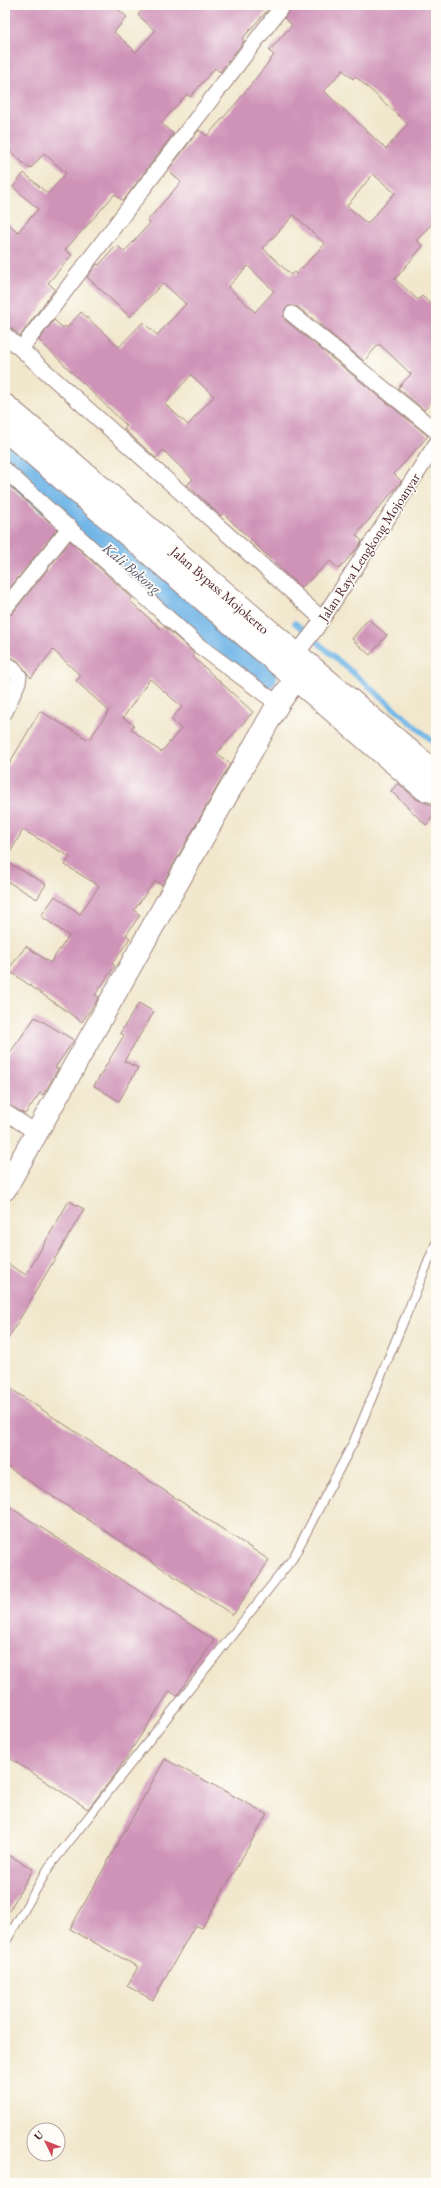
<svg xmlns="http://www.w3.org/2000/svg" width="441" height="2188" font-family="'EB Garamond',serif">
	<rect width="100%" height="100%" fill="#fdfcf7"/>
	<filter id="ink" filterUnits="userSpaceOnUse"><feTurbulence type="fractalNoise" baseFrequency=".025" numOctaves="2"/><feDisplacementMap in="SourceGraphic" scale="8" xChannelSelector="R" yChannelSelector="G"/><feConvolveMatrix kernelMatrix="1 2 1 2 8 2 1 2 1" color-interpolation-filters="sRGB"/></filter>
	<filter id="wash" filterUnits="userSpaceOnUse"><feTurbulence type="fractalNoise" baseFrequency=".012" numOctaves="4" result="noise"/><feDisplacementMap in="SourceGraphic" scale="16" xChannelSelector="R" yChannelSelector="G"/><feGaussianBlur stdDeviation="0.9" result="paint"/><feColorMatrix in="noise" values="0 0 0 0 0 0 0 0 0 0 0 0 0 0 0 0 0 1.4 0 .05"/><feComposite in="paint" operator="in"/></filter>
	<g filter="url(#wash)">
		<rect width="100%" height="100%" fill="#f1e7cc"/>
		<g fill="none" stroke-linecap="round" stroke-linejoin="round">
			<path stroke="#71b6e7" stroke-width="5.5" d="M295 623 436 744"/>
			<path stroke="#71b6e7" stroke-width="32" d="M5 458 117 557 261 675"/>
		</g>
		<g id="blocks">
			<path fill="#cf93b8" fill-rule="evenodd" d="M5 5H113L127 17 114 32 136 52 155 31 138 15 146 5H272L242 39 244 41 220 72 215 68 190 97 187 94 161 123 173 134 123 201 115 194 65 250 72 255 48 283 55 289 20 336 11 328 5 326V221L18 232 38 209 13 187 24 173 48 194 66 173 44 153 30 169 5 147Z
				M305 5H436V219L417 240 423 246 395 279 418 300 422 296 436 309V398L424 410 398 388 411 374 379 344 364 361 298 307 289 306 285 309 284 317 286 321 428 436 394 474 401 481 400 483 356 535 362 541 359 546 339 569 330 561 301 588 223 513 221 516 187 485 193 479 163 450 156 458 124 429 127 426 39 340 54 320 63 328 65 326 67 328 81 312 119 347 143 322 157 335 186 304 163 283 130 317 87 277 97 264 99 265 117 245 124 252 150 223 147 221 181 182 168 170 199 130 207 136 238 101 274 55 269 51 292 25 284 18 291 8 292 7 298 12ZM343 70 353 79 355 76 408 124 386 149 324 91ZM373 174 395 193 367 224 347 206ZM294 215 325 244 296 274 294 272 291 275 263 248ZM248 266 274 291 255 312 228 287ZM191 375 214 396 188 425 165 404Z
				M5 482 57 529 5 594Z
				M70 541 132 598 130 601 162 630 165 627 194 653 192 656 253 712 217 753 230 764 162 885 155 881 134 910 140 915 126 935 130 938 112 964 115 966 95 995 99 997 82 1022 8 970 26 946 50 963 69 936 41 916 55 896 80 914 99 886 65 865 70 857 23 830 5 861 46 884 37 899 5 880V771L40 711 89 740 109 711 76 681 81 676 53 650 31 678 18 661 5 654V617L12 614ZM150 679 182 707 171 719 181 729 161 752 131 729 134 725 123 718Z
				M368 619 387 635 370 655 352 639Z
				M398 783 416 799 436 807V814L426 825 391 791Z
				M139 1003 154 1012 124 1061 138 1068 119 1101 94 1086 124 1035 120 1033Z
				M35 1017 74 1040 55 1068 58 1069 43 1095 40 1093 25 1114 5 1103V1060Z
				M69 1201 84 1209 5 1344V1262L26 1275Z
				M5 1385 269 1560 233 1615 5 1465Z
				M5 1504 214 1640 177 1696 170 1691 116 1773 88 1809 5 1755Z
				M165 1759 267 1814 202 1928 195 1925 153 2000 127 1986 138 1967 70 1929Z
				M5 1853 33 1869 5 1918Z"/>
		</g>
	</g>
	<g filter="url(#ink)">
		<use href="#blocks" fill-opacity="0" stroke="#9e837c" stroke-width="1"/>
		<g fill="none" stroke-linecap="round" stroke-linejoin="round">
			<defs>
				<path id="lane" d="M5 1943 49 1867 293 1558 354 1441 436 1243"/>
				<path id="street" d="M292 314 436 431
					M5 335 321 618
					M21 349 283 5
					M5 470 198 645 278 704
					M5 608 70 527
					M288 659 301 648 315 630 436 444
					M5 663 11 667 19 676 18 682 5 712
					M5 1112 37 1133"/>
				<path id="secondary" d="M5 1189 278 704 306 664"/>
				<path id="highway" d="M5 405 436 773
					M5 430 424 789 436 792"/>
			</defs>
			<use href="#lane" stroke="#9e837c" stroke-width="10"/>
			<use href="#street" stroke="#9e837c" stroke-width="17"/>
			<use href="#secondary" stroke="#9e837c" stroke-width="24"/>
			<use href="#highway" stroke="#9e837c" stroke-width="24"/>
			<use href="#lane" stroke="#fff" stroke-width="8"/>
			<use href="#street" stroke="#fff" stroke-width="15"/>
			<use href="#secondary" stroke="#fff" stroke-width="22"/>
			<use href="#highway" stroke="#fff" stroke-width="22"/>
		</g>
	</g>
	<g text-anchor="middle" dominant-baseline="central" stroke-width="3.5" stroke-linejoin="round" paint-order="stroke">
		<g font-size="14" fill="#4a1f2b" stroke="#fdfcf7">
			<text transform="translate(369 547) rotate(-57)">Jalan Raya Lengkong Mojoanyar</text>
			<text transform="translate(220 590) rotate(41)">Jalan Bypass Mojokerto</text>
		</g>
		<g font-size="15" font-style="italic" fill="#58546d" stroke="#fdfcf7">
			<text transform="translate(132 568) rotate(40)">Kali Bokong</text>
		</g>
	</g>
	<rect width="441" height="2188" fill="none" stroke="#fdfcf7" stroke-width="20"/>
	<g transform="translate(46 2142) rotate(313)"><circle r="19" fill="#fdfcf7" stroke="#b5a4a5"/>
	<path d="M0-3L7 15L0 10L-7 15Z" fill="#d1495b"/>
	<text y="-6" font-size="11" font-weight="bold" text-anchor="middle" fill="#4a1f2b">U</text>
	</g>
</svg>
